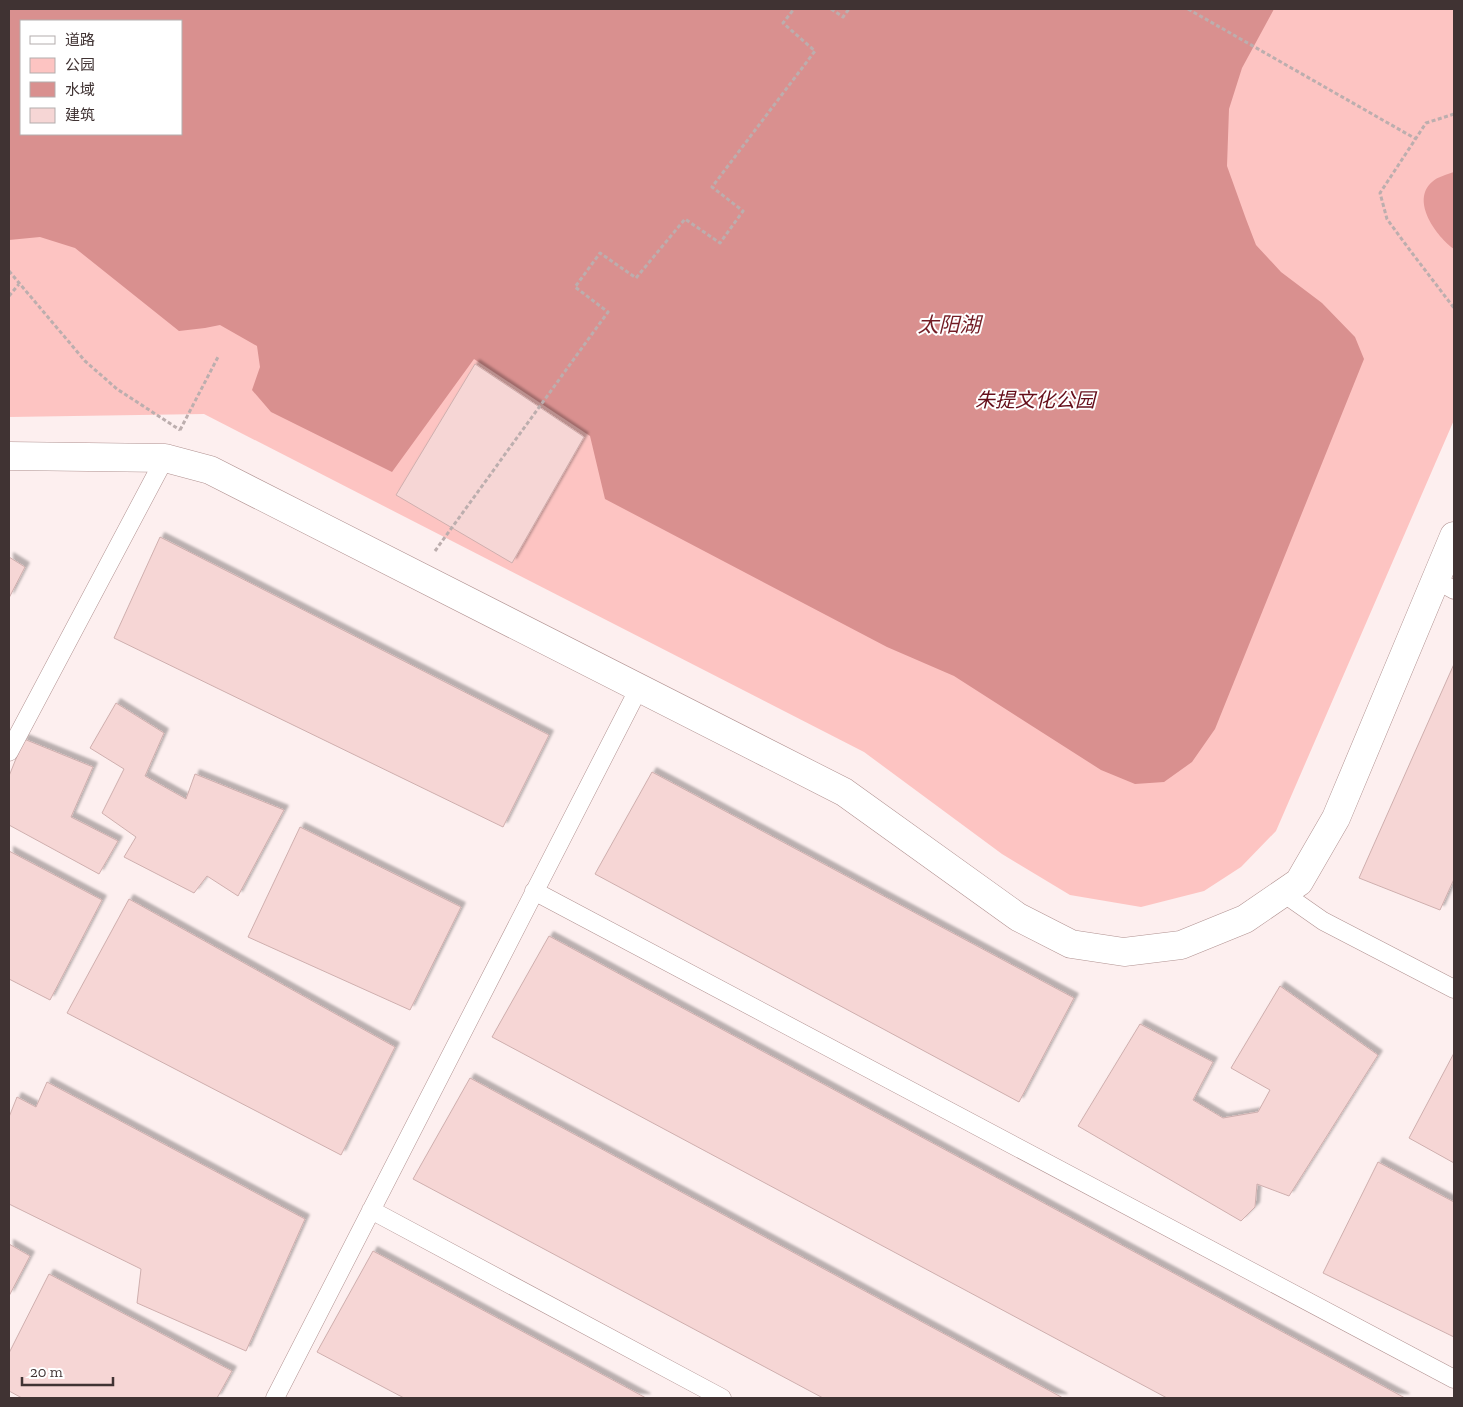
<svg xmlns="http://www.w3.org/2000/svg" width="1463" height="1407" font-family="'Zilla Slab','Noto Sans SC',serif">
	<defs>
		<filter id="shadow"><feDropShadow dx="4.5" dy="-4.5" stdDeviation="1" flood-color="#0004"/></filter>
	</defs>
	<rect width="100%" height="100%" fill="#fdefef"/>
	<path fill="#fdc4c2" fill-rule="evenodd" d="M9 9H1454V420L1276 831 1241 867 1204 891 1141 907 1070 895 1002 854 864 752 204 414 9 417ZM21 21H181V134H21Z"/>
	<path fill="#e49a99" d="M1454 172V249C1437 237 1410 201 1432 182 1437 177 1448 174 1454 172Z"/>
	<path fill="#d9908f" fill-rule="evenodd" d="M9 9H1274L1242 68 1229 109 1227 166 1246 219 1256 245 1281 272 1322 303 1355 337 1364 359 1215 729 1192 762 1164 782 1135 784 1101 770 954 676 887 647 605 499 590 436 474 359 392 472 271 412 252 390 260 367 257 346 220 325 205 328 179 331 75 248 40 237 9 240ZM21 21H181V134H21Z"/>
	<path fill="#f6d6d5" stroke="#cfafae" filter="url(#shadow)" d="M475 364 584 437 512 563 396 495Z
		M160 537 549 735 503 827 114 638Z
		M9 557 25 567 9 598Z
		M1454 664V879L1440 910 1359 878Z
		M116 703 164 733 145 776 186 799 195 774 284 810 238 896 207 876 194 893 124 857 136 837 102 813 124 769 90 748Z
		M24 739 93 767 71 817 118 841 99 874 9 825V776Z
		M652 772 1074 998 1019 1102 595 874Z
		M300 827 461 907 410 1010 248 937Z
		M9 851 102 900 50 1000 9 979Z
		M129 899 395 1047 341 1155 67 1013Z
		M549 936 1405 1398H1167L492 1037Z
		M1280 986 1378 1055 1289 1196 1257 1184 1255 1207 1241 1221 1078 1126 1140 1024 1213 1062 1193 1100 1223 1118 1258 1112 1270 1090 1231 1068Z
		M1454 1053V1163L1409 1138Z
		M470 1078 1063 1398H823L413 1179Z
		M47 1082 305 1219 246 1351 137 1303 141 1269 9 1204V1117L17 1097 36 1107Z
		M1378 1162 1454 1202V1337L1323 1273Z
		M9 1244 30 1256 9 1296Z
		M373 1251 646 1398H404L317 1352Z
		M49 1274 232 1371 217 1398H22L9 1391V1353Z"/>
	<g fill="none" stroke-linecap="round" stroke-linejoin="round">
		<defs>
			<path id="service" d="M1436 580 1454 590
				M9 752 165 458
				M534 891 1454 1379
				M1283 893 1323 921 1454 989
				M371 1210 722 1398
				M275 1398 639 688"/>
			<path id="tertiary" d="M9 456 165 458 210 470 844 792 1018 917 1071 944 1124 952 1181 945 1245 919 1299 882 1336 818 1454 536"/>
		</defs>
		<use href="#service" stroke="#b19291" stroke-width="19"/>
		<use href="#tertiary" stroke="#b19291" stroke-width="29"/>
		<path stroke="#bcaeae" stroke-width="3" stroke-dasharray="4 2.5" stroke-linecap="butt" d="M831 9 843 17 849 9
			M1188 9 1416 139
			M1454 114 1426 123 1380 193 1387 219 1412 253 1454 308
			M9 271 85 361 117 389 180 430
			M9 296 19 284
			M180 430 218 357
			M435 551 608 312 575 287 600 253 636 278 685 219 720 243 743 211 712 187 815 51 783 23 794 9"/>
		<use href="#service" stroke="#fff" stroke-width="18"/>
		<use href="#tertiary" stroke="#fff" stroke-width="28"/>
	</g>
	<g text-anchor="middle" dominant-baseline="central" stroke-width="4" stroke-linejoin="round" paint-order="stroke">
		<g font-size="20" font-style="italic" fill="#650e1a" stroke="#fff">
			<text x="1035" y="400">朱提文化公园</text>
		</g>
		<g font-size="21" font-style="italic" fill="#731d25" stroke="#fff">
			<text x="949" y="324">太阳湖</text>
		</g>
	</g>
	<rect width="1463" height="1407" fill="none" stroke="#403333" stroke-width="20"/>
	<rect x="20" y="20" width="162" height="115" fill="#ffffff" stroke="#b3adad"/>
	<rect x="30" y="36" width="25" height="8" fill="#ffffff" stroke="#b3adad"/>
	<text x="65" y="45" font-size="15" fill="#403333">道路</text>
	<rect x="30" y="58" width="25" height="15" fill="#fdc4c2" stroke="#b3adad"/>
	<text x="65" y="70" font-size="15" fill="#403333">公园</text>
	<rect x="30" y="82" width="25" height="15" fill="#d9908f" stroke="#b3adad"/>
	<text x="65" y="95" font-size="15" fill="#403333">水域</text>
	<rect x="30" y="108" width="25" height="15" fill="#f6d6d5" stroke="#b3adad"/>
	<text x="65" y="120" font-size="15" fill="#403333">建筑</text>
	<path d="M22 1377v8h91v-8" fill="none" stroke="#403333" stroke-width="2.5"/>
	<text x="30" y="1377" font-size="15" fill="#403333" stroke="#ffffff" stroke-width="4" paint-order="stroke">20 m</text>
</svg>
